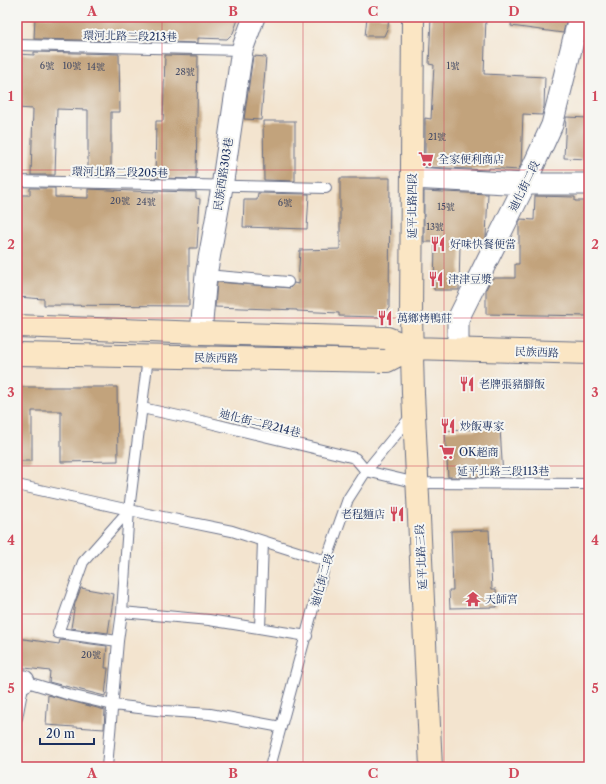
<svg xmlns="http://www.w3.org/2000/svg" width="606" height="784" font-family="'Libre Caslon Text','Noto Serif TC',serif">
	<rect width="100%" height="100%" fill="#f6f6f2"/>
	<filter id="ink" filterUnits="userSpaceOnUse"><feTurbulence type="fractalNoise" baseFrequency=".025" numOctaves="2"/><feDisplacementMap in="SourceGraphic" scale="8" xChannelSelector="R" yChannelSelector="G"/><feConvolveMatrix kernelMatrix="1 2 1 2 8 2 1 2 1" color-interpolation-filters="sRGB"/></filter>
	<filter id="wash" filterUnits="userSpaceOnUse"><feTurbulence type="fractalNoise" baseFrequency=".012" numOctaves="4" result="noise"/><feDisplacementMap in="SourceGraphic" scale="16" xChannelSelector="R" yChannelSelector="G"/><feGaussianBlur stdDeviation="0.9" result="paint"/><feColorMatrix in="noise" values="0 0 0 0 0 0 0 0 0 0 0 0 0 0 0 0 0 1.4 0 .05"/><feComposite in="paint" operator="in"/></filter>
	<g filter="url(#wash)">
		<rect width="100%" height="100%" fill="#f3e4cf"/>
		<g id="blocks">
			<path fill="#c2a37c" d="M35 17H239L233 33 227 39 198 38V43L165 42V37L118 35V41L34 39Z
				M367 17H389L388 27 384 36H365Z
				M431 17H486L484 74 545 77 544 107 542 115 523 114 521 165 518 170 489 168V170L425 167V118L431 119 434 65 429 64Z
				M512 17H567L563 33 511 26Z
				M34 52 119 54 120 112H111V177L88 176V110L57 109 55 175H31L33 109 17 108V54L34 55Z
				M165 55 198 56 196 179 155 178 156 121H163Z
				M253 56 266 57 261 120 244 119Z
				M566 117 589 118V159L564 158Z
				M263 121H295V181L264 180Z
				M340 178H390L389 308 379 317 339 316V313L297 311V310L215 307 217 282 290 288 294 283 298 284 300 250 340 249Z
				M30 188H55V197L88 198V189L154 192V191L196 192V198L200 199 197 248H189V306L44 305V299L17 297V195H30Z
				M424 191 488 194 486 237 482 245 460 244 459 290H434L435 242H424Z
				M258 193 309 194 307 229 243 227 244 200H257Z
				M535 196 575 197V201H589V316L486 314V289L492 278H515V264H519V222L521 219 534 220Z
				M17 387H117L118 461 61 462V411H32V461H17Z
				M500 428 503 477H448L445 431Z
				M489 530 492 589H496L497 607 450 608 449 590H453L451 531Z
				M81 588 114 594 108 633 71 628 75 603Z
				M17 638 59 644 60 640 107 646 105 668H108L105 696 49 682 50 671 17 667Z
				M48 695 105 710 104 729 46 725Z"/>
		</g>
	</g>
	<g filter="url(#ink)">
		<use href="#blocks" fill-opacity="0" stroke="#676e86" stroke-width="1"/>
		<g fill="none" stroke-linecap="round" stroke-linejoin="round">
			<defs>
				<path id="lane" d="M17 45 242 50
					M17 181 326 188
					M206 275 288 282
					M142 408 206 422 355 458 366 471 417 483 589 484
					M17 485 143 513 232 531 326 561
					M122 612 209 620 307 636
					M260 628 263 541
					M118 641 58 633 83 562 129 510
					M17 718 24 681 70 695 113 705 165 711 210 714 281 727
					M107 767 118 641 122 612 129 510 148 357
					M270 767 326 561 348 499 366 471 412 415"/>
				<path id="street" d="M412 178 525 184H589
					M201 333 206 275 222 187 242 50 254 17
					M458 349V319L525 184 552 125 579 17
					M17 680 24 681"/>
				<path id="secondary" d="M413 17 411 317 413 393 431 767
					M17 326 201 333 387 338 412 348 589 353
					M17 354 387 361 412 348"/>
			</defs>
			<use href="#lane" stroke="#676e86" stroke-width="12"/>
			<use href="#street" stroke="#676e86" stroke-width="23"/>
			<use href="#secondary" stroke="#676e86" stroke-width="24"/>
			<use href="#lane" stroke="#fff" stroke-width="10"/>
			<use href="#street" stroke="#fff" stroke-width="21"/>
			<use href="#secondary" stroke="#fbe6c4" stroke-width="22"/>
		</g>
	</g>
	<path fill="none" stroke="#d1495b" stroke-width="1" stroke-opacity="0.55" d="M162 17V767M303 17V767M444 17V767M17 170H589M17 318H589M17 466H589M17 614H589"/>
	<defs>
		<symbol id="supermarket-bare" viewBox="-9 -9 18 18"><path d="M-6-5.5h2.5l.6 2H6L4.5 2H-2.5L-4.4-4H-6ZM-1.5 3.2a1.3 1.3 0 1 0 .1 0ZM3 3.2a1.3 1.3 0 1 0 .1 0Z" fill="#d1495b" stroke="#f6f6f2" stroke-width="2.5" paint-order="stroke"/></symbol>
		<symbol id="restaurant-bare" viewBox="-9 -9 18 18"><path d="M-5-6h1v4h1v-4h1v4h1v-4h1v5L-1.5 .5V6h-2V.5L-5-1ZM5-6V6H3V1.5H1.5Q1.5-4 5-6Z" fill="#d1495b" stroke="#f6f6f2" stroke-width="2.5" paint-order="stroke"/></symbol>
		<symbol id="temple-bare" viewBox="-9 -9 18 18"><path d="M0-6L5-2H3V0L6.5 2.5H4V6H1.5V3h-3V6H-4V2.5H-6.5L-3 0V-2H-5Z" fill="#d1495b" stroke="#f6f6f2" stroke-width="2.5" paint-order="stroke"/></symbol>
	</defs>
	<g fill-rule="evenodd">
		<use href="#supermarket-bare" x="415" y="148" width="22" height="22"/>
		<use href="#restaurant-bare" x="427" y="233" width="22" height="22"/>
		<use href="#restaurant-bare" x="425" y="268" width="22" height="22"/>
		<use href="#restaurant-bare" x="374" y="307" width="22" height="22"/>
		<use href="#restaurant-bare" x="456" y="373" width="22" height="22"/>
		<use href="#restaurant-bare" x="437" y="415" width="22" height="22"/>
		<use href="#supermarket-bare" x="436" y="441" width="22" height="22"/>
		<use href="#restaurant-bare" x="386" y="503" width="22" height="22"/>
		<use href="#temple-bare" x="462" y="588" width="22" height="22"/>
	</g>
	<g text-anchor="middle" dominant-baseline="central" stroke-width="4" stroke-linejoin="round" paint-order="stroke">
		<g font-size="9" fill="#454c66">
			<text x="47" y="65">6號</text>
			<text x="72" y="65">10號</text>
			<text x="453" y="65">1號</text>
			<text x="96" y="66">14號</text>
			<text x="185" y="71">28號</text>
			<text x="437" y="136">21號</text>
			<text x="120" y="200">20號</text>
			<text x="146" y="201">24號</text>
			<text x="285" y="202">6號</text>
			<text x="446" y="206">15號</text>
			<text x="435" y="226">13號</text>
			<text x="91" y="654">20號</text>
		</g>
		<g font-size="11" fill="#1b2f5e" stroke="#f6f6f2">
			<text transform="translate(130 36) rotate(1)">環河北路二段213巷</text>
			<text transform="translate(120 172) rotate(1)">環河北路二段205巷</text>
			<text transform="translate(223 174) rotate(-81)">民族西路303巷</text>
			<text transform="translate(524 186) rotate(-64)">迪化街二段</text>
			<text transform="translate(412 206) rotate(-90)">延平北路四段</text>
			<text transform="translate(537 352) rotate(2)">民族西路</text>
			<text transform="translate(216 358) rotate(1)">民族西路</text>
			<text transform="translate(260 423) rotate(14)">迪化街二段214巷</text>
			<text x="503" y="471">延平北路三段113巷</text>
			<text transform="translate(421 557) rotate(-93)">延平北路三段</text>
			<text transform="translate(322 580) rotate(-74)">迪化街二段</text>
		</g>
		<g font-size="11" fill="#1b2f5e" stroke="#f6f6f2" text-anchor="start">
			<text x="438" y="159">全家便利商店</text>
			<text x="450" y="244">好味快餐便當</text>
			<text x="448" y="279">津津豆漿</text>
			<text x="397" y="318">萬鄉烤鴨莊</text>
			<text x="479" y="384">老牌張豬腳飯</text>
			<text x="460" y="426">炒飯專家</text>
			<text x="459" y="452">OK超商</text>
			<text x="385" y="514" text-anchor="end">老程麵店</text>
			<text x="485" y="599">天師宮</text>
		</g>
	</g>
	<rect width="606" height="784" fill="none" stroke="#f6f6f2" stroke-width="44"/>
	<path d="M40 738v6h54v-6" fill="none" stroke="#1b2f5e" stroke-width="2"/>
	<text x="46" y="738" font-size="12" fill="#1b2f5e" stroke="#f6f6f2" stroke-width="3" paint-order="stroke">20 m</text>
	<rect x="22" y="22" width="562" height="740" fill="none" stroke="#d1495b" stroke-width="1.5"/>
	<g font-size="13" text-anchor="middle" font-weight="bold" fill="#d1495b">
		<text x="92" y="16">A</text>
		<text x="233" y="16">B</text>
		<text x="373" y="16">C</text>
		<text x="514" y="16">D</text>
		<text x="11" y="101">1</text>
		<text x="595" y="101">1</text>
		<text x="11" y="249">2</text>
		<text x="595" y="249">2</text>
		<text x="11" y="397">3</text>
		<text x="595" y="397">3</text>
		<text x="11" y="545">4</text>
		<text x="595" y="545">4</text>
		<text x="11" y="693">5</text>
		<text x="595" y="693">5</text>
		<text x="92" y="778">A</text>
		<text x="233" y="778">B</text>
		<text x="373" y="778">C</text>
		<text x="514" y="778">D</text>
	</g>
</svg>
